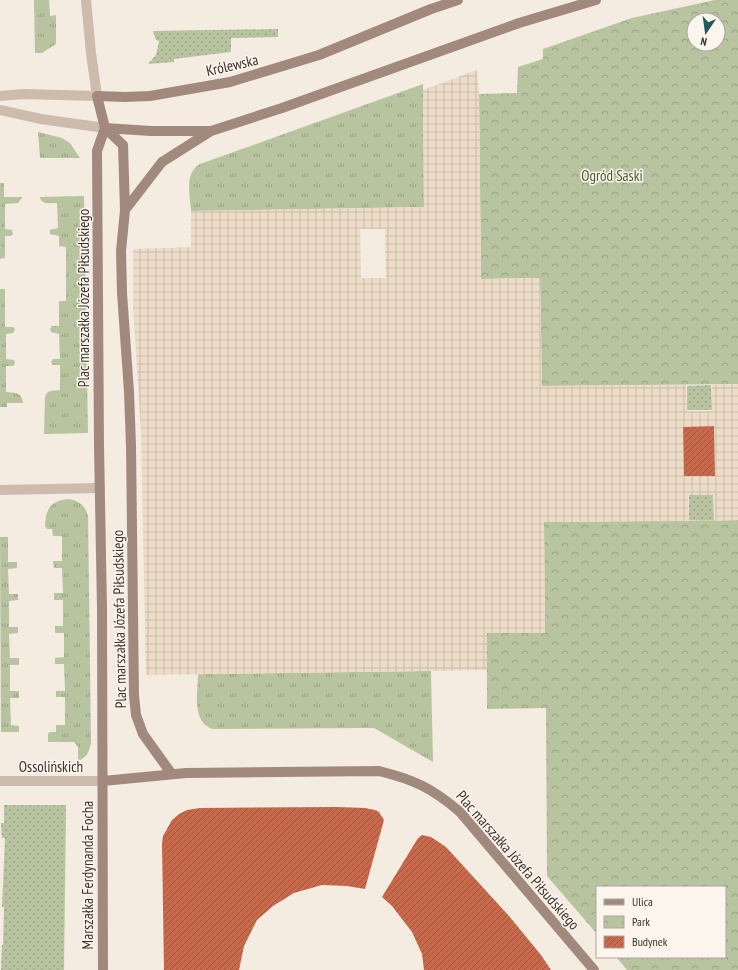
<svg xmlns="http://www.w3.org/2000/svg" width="738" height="970" font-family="'PT Sans Narrow',sans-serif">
	<defs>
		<pattern id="grass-tufts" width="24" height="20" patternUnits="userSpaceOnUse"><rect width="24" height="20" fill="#b8c4a0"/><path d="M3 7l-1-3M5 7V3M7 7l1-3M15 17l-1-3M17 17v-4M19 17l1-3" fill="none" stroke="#97a083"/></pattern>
		<pattern id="park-crowns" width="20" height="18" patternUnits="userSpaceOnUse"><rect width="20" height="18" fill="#b8c4a0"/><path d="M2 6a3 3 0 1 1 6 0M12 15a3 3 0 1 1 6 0" fill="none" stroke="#97a083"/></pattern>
		<pattern id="garden-dots" width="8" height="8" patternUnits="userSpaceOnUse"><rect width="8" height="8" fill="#b8c4a0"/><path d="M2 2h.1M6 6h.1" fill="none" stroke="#97a083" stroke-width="1.8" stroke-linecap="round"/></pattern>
		<pattern id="plaza-grid" width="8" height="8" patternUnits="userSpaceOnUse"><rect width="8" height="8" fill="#ecdcc8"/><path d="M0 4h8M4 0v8" fill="none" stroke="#cbbdac"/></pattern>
		<pattern id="building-hatch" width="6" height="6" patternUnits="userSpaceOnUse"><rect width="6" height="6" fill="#c8694b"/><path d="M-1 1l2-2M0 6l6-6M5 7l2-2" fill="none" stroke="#a4573f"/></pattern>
	</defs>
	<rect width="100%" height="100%" fill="#f4ebe1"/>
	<path fill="url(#grass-tufts)" d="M34 0H49L50 16 56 15V44L42 53H35Z
		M423 84 424 207 191 211C190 195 184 173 200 164Z
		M38 132 62 138 70 143 80 158H40Z
		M0 183H4V197H22V198L18 203 5 204V229L12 230 13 234 11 236H5V258L0 259Z
		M84 196 88 433 44 434 45 397C47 389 54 391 60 390V365H53L51 362 53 359H60L59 334 51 332 50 329 52 326H59V301H66V247L59 246V236L50 234V230L58 228 57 203C51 203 41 205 40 197Z
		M0 289H5V327H13L15 329 13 333 6 334V359L14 360 15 363 13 366H6V392C15 393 22 392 23 403H7V407H0Z
		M69 499C79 501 85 505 88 516L91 743C89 752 87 757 78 761V747L74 742H48V734L50 732H56V725H65V697H56V691H65L64 664H55V658L64 657V633H55V626H63V600H54V593H63L62 568H54L53 561H62V536H53L52 529H47L45 526C46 508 50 501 69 499Z
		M0 537H8V562H17V568L8 569 9 594H18V600L9 601V627H18V633L9 634 10 658H19V665H10V691H19V698H10L11 725 19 726V732H1Z
		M431 671 433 762 374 728 213 729C191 722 198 692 198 674Z"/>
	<path fill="url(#park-crowns)" fill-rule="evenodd" d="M715 0H738V384L542 386 540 278 481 279 479 94 517 93 518 67 543 59V49L632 18ZM694 20H718V44H694Z
		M738 520V970H627L616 957H725V887H597V934L547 876 546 708 487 709V633H545L544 522Z"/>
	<path fill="url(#garden-dots)" d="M278 29V37L231 38V52L174 59V62L148 64 156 55 159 41 156 40 153 31Z
		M711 385 712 410H687V386Z
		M689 495H713L714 520H689Z
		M4 805H66L64 970H1L2 945H3L4 907H2L5 838H2L1 823H4Z"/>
	<path fill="url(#plaza-grid)" fill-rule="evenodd" d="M477 70 479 94 481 279 540 278 542 386 686 385 687 411H712V385L738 384V520L715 521 714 495H688L689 521 544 522 545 633H487V670L146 675 141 431 133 307V249L191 247V211L424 207 423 90ZM360 229H385L386 278H361ZM714 426 715 476H684L683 427Z"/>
	<path fill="url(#building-hatch)" d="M714 426 715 476H684L683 427Z
		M337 807 365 808 375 810 379 812 384 820 365 889 347 886 322 885 294 893 273 906 257 920 244 946 239 970H164L162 844 163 836 172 820 179 814 187 810 200 808Z
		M422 835 431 837 446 847 509 916 541 955 551 970H424L422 954 412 932 392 906 382 897 418 838Z"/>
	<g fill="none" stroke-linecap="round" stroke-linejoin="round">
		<path stroke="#cdbbac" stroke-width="10" d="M0 96 23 94 97 96 91 53 86 0
			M0 110 41 119 105 128
			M0 490 100 488
			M0 781H103"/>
		<path stroke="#a18a7d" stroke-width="10" d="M105 128 151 131H211
			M125 210 162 162 211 131 282 108 519 23 596 0
			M171 773 143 734 136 715 134 695 131 446 129 392 122 293 121 251 125 210 123 145 105 128 97 96 125 97 150 96 230 82 319 55 431 9 458 0
			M103 781 186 773 379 771C415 780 432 788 460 812L594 970
			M103 970 102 609 99 446 97 151 105 128"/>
	</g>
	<g text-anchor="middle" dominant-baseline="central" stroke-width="3" stroke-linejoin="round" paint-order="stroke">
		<g font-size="15" fill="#3b302b" stroke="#fbf5ee">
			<text transform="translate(232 65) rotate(-13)">Królewska</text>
			<text transform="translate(83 298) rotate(-90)">Plac marszałka Józefa Piłsudskiego</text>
			<text transform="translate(119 619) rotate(-91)">Plac marszałka Józefa Piłsudskiego</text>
			<text x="51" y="766">Ossolińskich</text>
			<text transform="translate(518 860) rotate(49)">Plac marszałka Józefa Piłsudskiego</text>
			<text transform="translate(87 875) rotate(-90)">Marszałka Ferdynanda Focha</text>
		</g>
		<g font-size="15" fill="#4a5a2e" stroke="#fbf5ee">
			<text x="612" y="175">Ogród Saski</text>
		</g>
	</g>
	<rect x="596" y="886" width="130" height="72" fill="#fbf5ee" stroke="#aea6a0"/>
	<rect x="604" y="899" width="20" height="6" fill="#a18a7d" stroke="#aea6a0"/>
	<text x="632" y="906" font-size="12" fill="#3b302b">Ulica</text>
	<rect x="604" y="916" width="20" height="12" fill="url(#park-crowns)" stroke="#aea6a0"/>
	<text x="632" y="926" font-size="12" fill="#3b302b">Park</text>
	<rect x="604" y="936" width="20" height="12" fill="url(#building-hatch)" stroke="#aea6a0"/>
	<text x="632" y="946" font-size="12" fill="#3b302b">Budynek</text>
	<g transform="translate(706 32) rotate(193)"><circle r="19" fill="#fbf5ee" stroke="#aea6a0"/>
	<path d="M0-3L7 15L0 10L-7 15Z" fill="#1f5a5e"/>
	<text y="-6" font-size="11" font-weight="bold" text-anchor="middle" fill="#3b302b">N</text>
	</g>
</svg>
